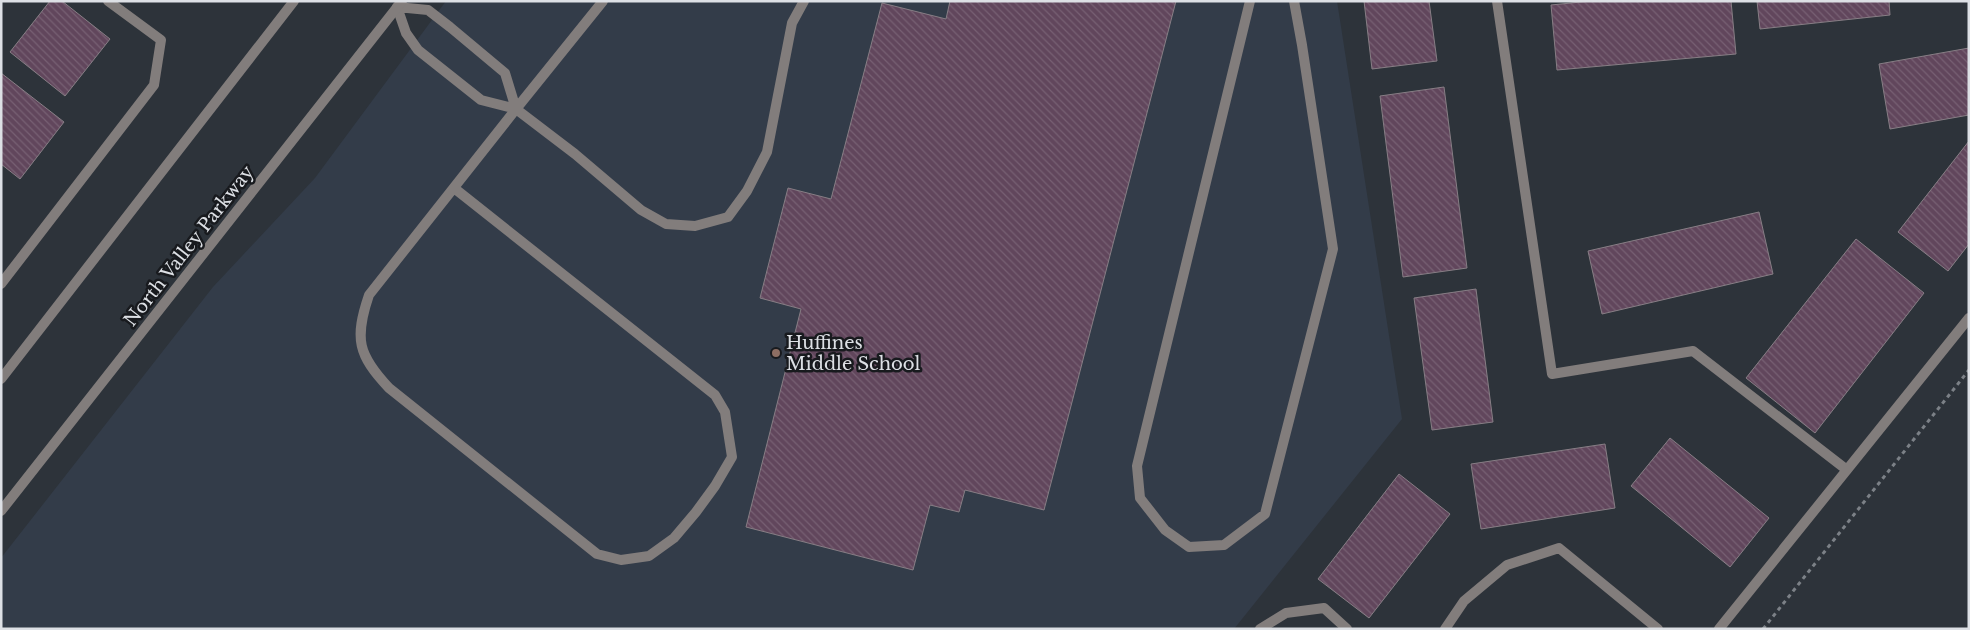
<svg xmlns="http://www.w3.org/2000/svg" width="1970" height="630" font-family="'Libre Baskerville',serif">
	<defs>
		<pattern id="building-back-hatch" width="6" height="6" patternUnits="userSpaceOnUse" patternTransform="scale(1.25)"><rect width="6" height="6" fill="#61465c"/><path d="M-1 5l2 2M0 0l6 6M5-1l2 2" fill="none" stroke="#776073"/></pattern>
	</defs>
	<rect width="100%" height="100%" fill="#2d333a"/>
	<path fill="#333c49" d="M446 1H1337L1402 419 1234 629H1V558L213 287 315 178Z"/>
	<path fill="url(#building-back-hatch)" stroke="#877e85" d="M50 1H62L110 39 65 96 10 52Z
		M950 1H1176L1044 510 965 490 959 512 930 505 913 570 746 527 801 309 760 298 788 188 831 199 882 3 946 19Z
		M1364 1H1429L1437 61 1372 69Z
		M1591 1H1731L1736 54 1557 70 1551 5Z
		M1757 1H1889L1890 15 1760 29Z
		M1969 48V115L1890 129 1879 64Z
		M1 73 64 122 20 179 1 164Z
		M1444 87 1467 268 1403 277 1380 96Z
		M1969 141V244L1948 271 1898 232Z
		M1759 212 1773 274 1602 314 1588 251Z
		M1856 239 1924 293 1815 433 1746 378Z
		M1476 289 1493 422 1432 430 1414 298Z
		M1670 438 1769 518 1730 567 1631 486Z
		M1605 444 1615 508 1481 529 1471 464Z
		M1399 474 1450 514 1369 618 1318 579Z"/>
	<g fill="none" stroke-linecap="round" stroke-linejoin="round">
		<path stroke="#7c8187" stroke-width="3" stroke-dasharray="4 4" stroke-linecap="butt" d="M1763 629 1969 370"/>
		<path stroke="#827d7c" stroke-width="10" d="M1250 1 1137 466 1140 498 1165 530 1189 547 1224 545 1265 514 1333 249 1302 45 1294 1
			M1497 1 1552 374 1693 351 1847 470
			M516 109 603 1
			M454 188 715 395 725 412 732 457 715 486 696 512 674 538 649 556 621 560 597 554 389 388C358 355 354 339 369 295L516 109 481 100 418 50 406 33 397 7 428 10 450 27 505 73 516 109 575 154 641 210 666 224 695 226 728 217 747 191 767 152 792 23 804 1
			M1 284 154 85 161 40 108 1
			M1260 629 1286 613 1324 608 1347 629
			M1445 629 1464 601 1507 565 1559 548 1658 629
			M1719 629 1969 318"/>
		<path stroke="#827d7c" stroke-width="10" d="M1 379 294 1
			M1 511 402 1"/>
	</g>
	<circle fill="#8d6e63" stroke="#181a1e" stroke-width="2" cx="776" cy="353" r="5"/>
	<g text-anchor="middle" dominant-baseline="central" stroke-width="5" stroke-linejoin="round" paint-order="stroke">
		<g font-size="18" fill="#dde0e5" stroke="#181a1e">
			<text transform="translate(189 246) rotate(-52)">North Valley Parkway</text>
		</g>
		<g font-size="18" fill="#dde0e5" stroke="#181a1e" text-anchor="start">
			<text x="786" y="343">Huffines<tspan x="786" dy="21">Middle School</tspan></text>
		</g>
	</g>
	<rect width="1970" height="630" fill="none" stroke="#dde0e5" stroke-width="5"/>
</svg>
